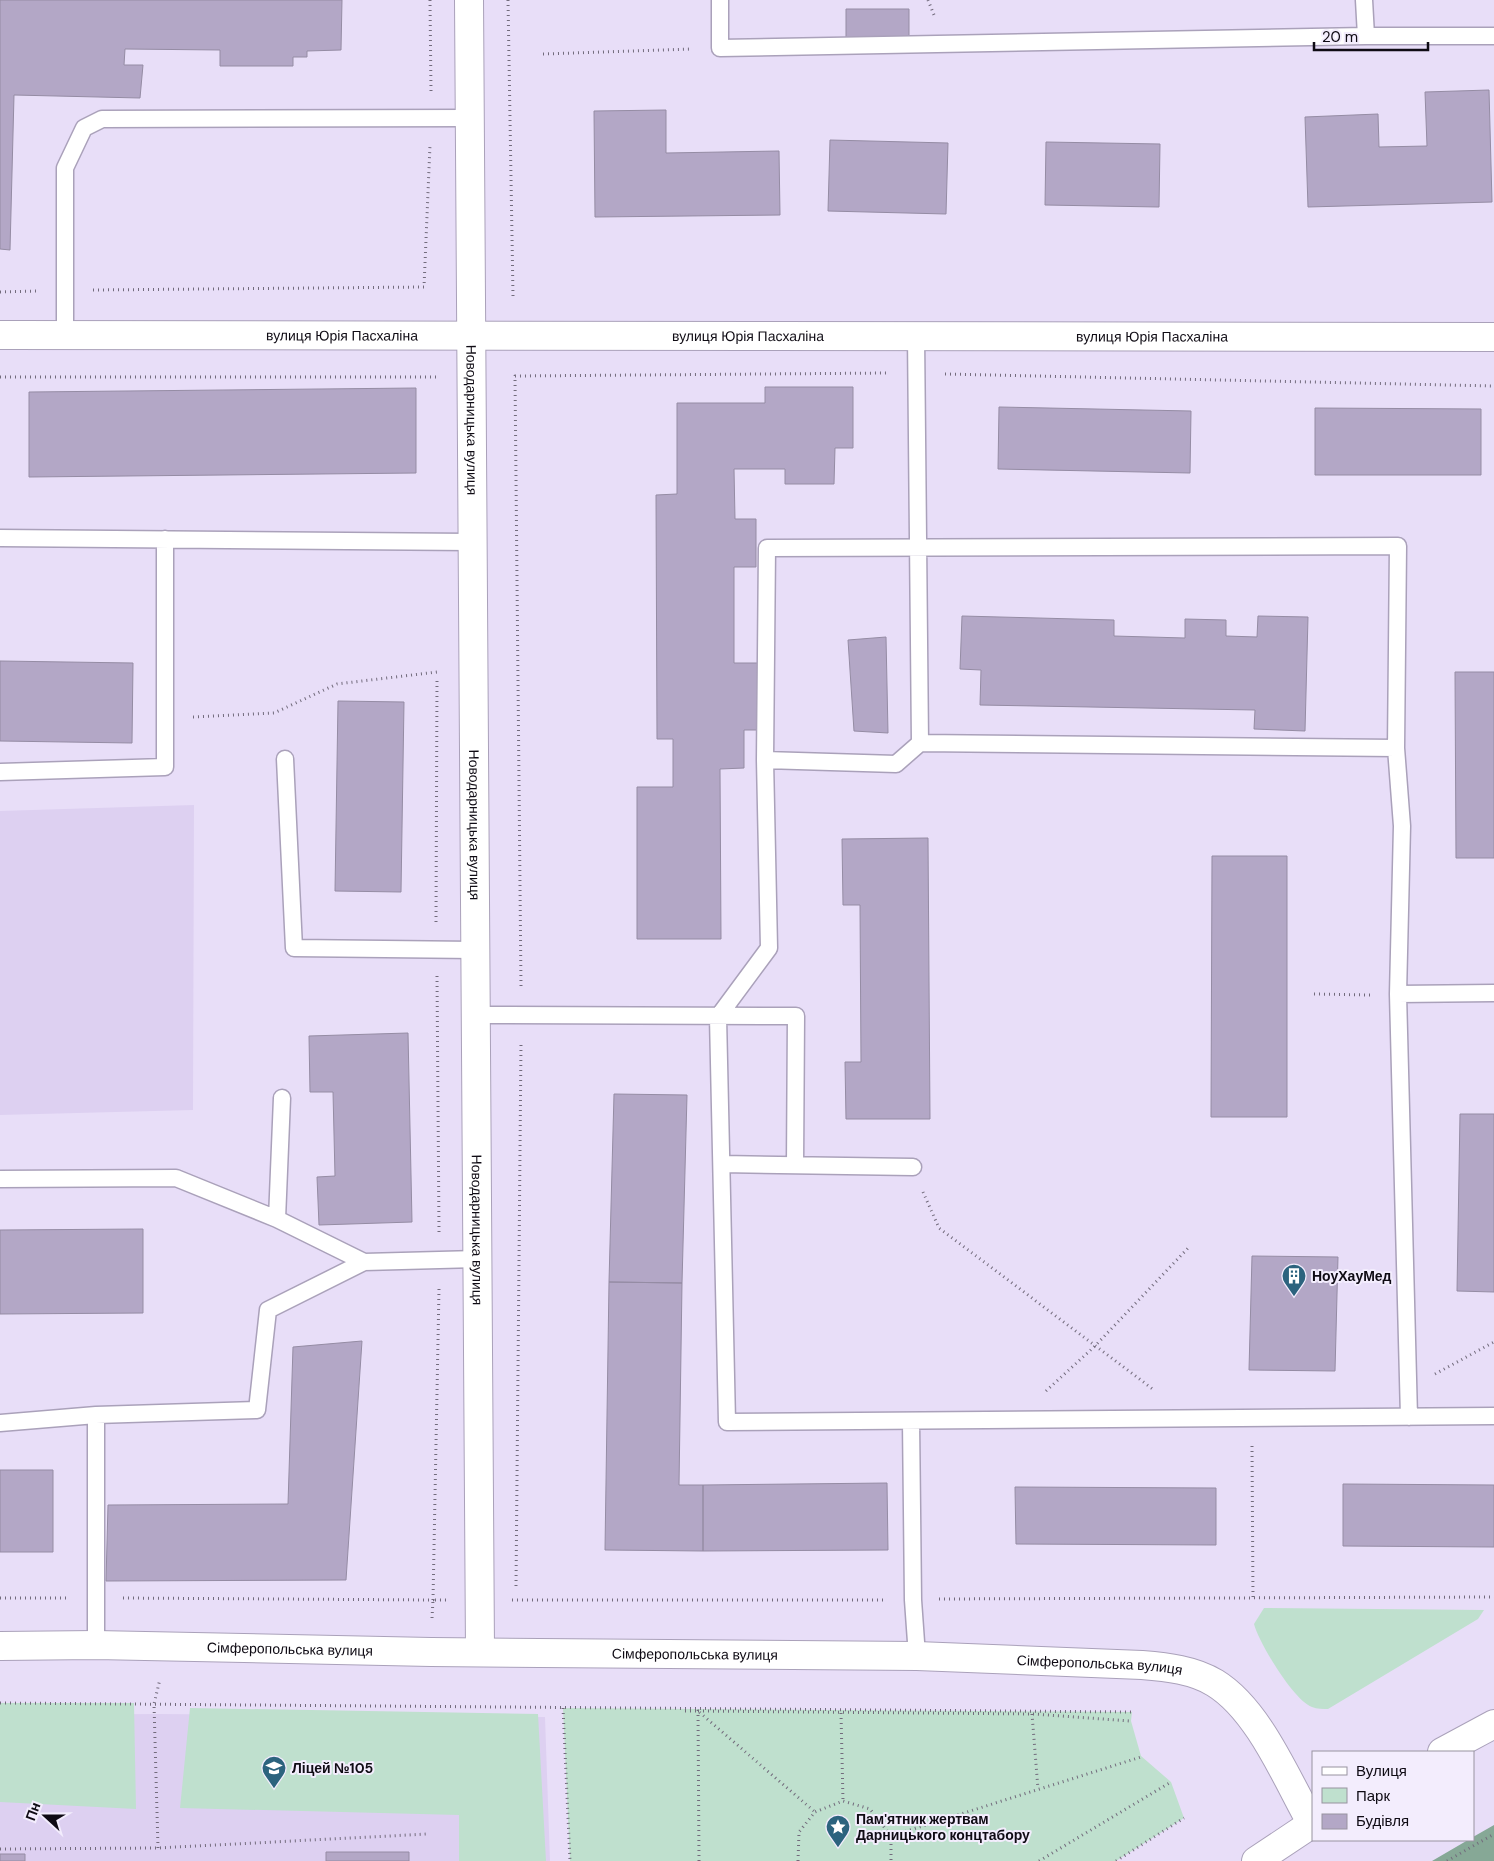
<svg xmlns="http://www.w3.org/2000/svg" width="1494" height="1861" font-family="'DM Sans',sans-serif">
	<rect width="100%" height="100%" fill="#e8def8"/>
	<path fill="#ddd0f1" d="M194 805 193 1110 0 1115V811Z
		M158 1714 545 1717 550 1861H0V1715Z"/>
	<path fill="#bfe0ce" d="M1264 1608 1484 1610 1478 1619 1328 1709C1323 1709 1317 1709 1312 1707 1294 1701 1259 1643 1254 1624Z
		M0 1703H134L136 1809 0 1802Z
		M190 1708 538 1714 546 1861H459V1815L180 1808Z
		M563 1708 1132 1712 1131 1721 1141 1756 1171 1782 1184 1818 1116 1861H570Z"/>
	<path fill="#86a896" d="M1494 1825V1861H1432L1468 1840H1473V1837Z"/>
	<path fill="#b3a7c6" stroke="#958ca4" d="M0 0H342L341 50 307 51V57H293V66H220V50L125 49 124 65H143L140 98 14 95 10 250 0 249Z
		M846 9H909V42L846 43Z
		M1489 90 1492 202 1308 207 1305 117 1378 114 1379 147 1427 146 1425 92Z
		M666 110V153L779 151 780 215 595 217 594 111Z
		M830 140 948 143 946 214 828 211Z
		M1046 142 1160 144 1159 207 1045 205Z
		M765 387H853V448H835L834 484H785V469H734L735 519H756V567H734V663H762V730H744V768L720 769 721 939H637V787H673V739H657L656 495 677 494V403H765Z
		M416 388V473L29 477V392Z
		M999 407 1191 411 1190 473 998 469Z
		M1315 408 1481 409V475H1315Z
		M962 616 1114 620V636L1185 638V619L1226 620V636L1257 637 1258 616 1308 617 1305 731 1254 729 1255 710 980 705 981 670 960 669Z
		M886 637 888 733 854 731 848 640Z
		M0 661 133 663 132 743 0 741Z
		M1455 672H1494V858H1456Z
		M338 701 404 702 401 892 335 891Z
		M928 838 930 1119H846L845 1062H861L860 905H843L842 839Z
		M1212 856H1287V1117H1211Z
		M408 1033 412 1222 319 1225 317 1177 335 1176 333 1092H310L309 1036Z
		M614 1094 687 1095 682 1283 609 1282Z
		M1460 1114H1494V1292L1457 1291Z
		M143 1229V1313L0 1314V1230Z
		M1252 1256 1338 1257 1335 1371 1249 1370Z
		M609 1282 682 1283 679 1485H703V1551L605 1550Z
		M362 1341 346 1580 106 1581 108 1505 288 1504 293 1347Z
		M0 1470H53V1552H0Z
		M887 1483 888 1550 703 1551V1485Z
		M1343 1484 1494 1485V1547L1343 1546Z
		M1015 1487 1216 1488V1545L1016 1544Z
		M326 1852H409V1861H326Z
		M0 1854H25V1861H0Z"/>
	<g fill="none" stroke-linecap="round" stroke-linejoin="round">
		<defs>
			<path id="service" d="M720 0V48L1366 36H1494
				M1364 0 1366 36
				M65 335V168L84 128 102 119 470 118
				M916 335 920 743
				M0 538 471 542
				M285 759 294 948 475 950
				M765 760 896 764 920 743 1396 748
				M0 772 165 767V539
				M1398 994 1494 993
				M475 1015 796 1016 795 1165
				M282 1098 277 1219 364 1262
				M722 1164 913 1167
				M0 1179 176 1178 277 1219
				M96 1415V1645
				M1409 1417 1398 994 1402 826 1396 748 1398 546 767 548 765 760 769 948 718 1017 727 1422 1494 1416
				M911 1421 913 1600 917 1656
				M0 1423 96 1415 257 1410 268 1310 364 1262 477 1259"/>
			<g id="minor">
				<path id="s1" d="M469 0 480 1651"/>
				<path id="s2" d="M0 335 1494 337"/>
				<path id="s3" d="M0 1646 96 1645 431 1652 917 1656 1142 1665C1167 1667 1194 1670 1215 1683 1259 1710 1287 1780 1312 1824"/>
			</g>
			<path id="primary" d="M1442 1752 1494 1724
				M1256 1861 1313 1823"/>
		</defs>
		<use href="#service" stroke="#aaa1ba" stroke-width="19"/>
		<use href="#minor" stroke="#aaa1ba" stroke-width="30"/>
		<use href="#primary" stroke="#aaa1ba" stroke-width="30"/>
		<path stroke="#726b7c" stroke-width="3" stroke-dasharray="1 4" stroke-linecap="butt" d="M430 0 431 91
			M508 0 513 296
			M928 0 934 15
			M543 54 692 49
			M93 290 424 287 430 145
			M0 292 37 291
			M945 374 1494 386
			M0 377H438
			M193 717 274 713 337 684 437 672
			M436 922 437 681
			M437 976 439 1232
			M521 986 515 376 889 373
			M1314 994 1370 995
			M923 1192 939 1228 1154 1390
			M1435 1374 1494 1342
			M1046 1391 1095 1346 1190 1246
			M1252 1446 1253 1598
			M516 1586 521 1043
			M0 1598H69
			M123 1598 433 1600 439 1289
			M939 1599 1494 1597
			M512 1600H886
			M432 1618 433 1600H446
			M0 1703 1132 1712
			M563 1708 570 1861
			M685 1711H698L815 1812
			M841 1713 843 1801
			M1032 1714 1038 1789
			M891 1836 1141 1757
			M158 1848 154 1704 160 1679
			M0 1849 158 1848 427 1834
			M699 1861 698 1711 1034 1714 1130 1721
			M798 1861 799 1832 815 1812 843 1801 870 1809 891 1836V1861
			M1039 1861 1171 1782
			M1116 1861 1184 1818
			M1447 1861 1494 1834"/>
		<use href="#service" stroke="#fff" stroke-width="16"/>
		<use href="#minor" stroke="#fff" stroke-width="28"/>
		<use href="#primary" stroke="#fff" stroke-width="28"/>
	</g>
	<defs>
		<symbol id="building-pin" viewBox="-11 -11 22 30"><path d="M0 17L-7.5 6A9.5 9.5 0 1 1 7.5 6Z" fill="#2c637e" stroke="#f3edfd"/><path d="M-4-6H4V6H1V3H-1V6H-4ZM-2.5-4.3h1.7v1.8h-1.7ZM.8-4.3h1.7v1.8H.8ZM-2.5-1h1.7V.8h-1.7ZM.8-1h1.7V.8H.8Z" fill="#fff"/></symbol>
		<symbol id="school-pin" viewBox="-11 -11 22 30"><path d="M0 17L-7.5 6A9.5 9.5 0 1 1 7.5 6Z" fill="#2c637e" stroke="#f3edfd"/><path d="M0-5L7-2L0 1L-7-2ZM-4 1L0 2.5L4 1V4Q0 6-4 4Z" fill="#fff"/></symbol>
		<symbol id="sight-pin" viewBox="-11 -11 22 30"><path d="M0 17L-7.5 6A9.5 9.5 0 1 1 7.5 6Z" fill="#2c637e" stroke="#f3edfd"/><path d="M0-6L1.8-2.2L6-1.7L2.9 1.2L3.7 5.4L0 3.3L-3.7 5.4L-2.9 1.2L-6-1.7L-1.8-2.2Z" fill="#fff"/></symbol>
	</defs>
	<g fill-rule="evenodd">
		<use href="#building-pin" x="1280" y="1262" width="28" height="38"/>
		<use href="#school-pin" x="260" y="1754" width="28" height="38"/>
		<use href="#sight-pin" x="824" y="1813" width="28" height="38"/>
	</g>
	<g text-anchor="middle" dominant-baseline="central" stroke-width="4" stroke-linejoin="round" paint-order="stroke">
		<g font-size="14" fill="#0f0b14" stroke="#f3edfd">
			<text stroke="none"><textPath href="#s2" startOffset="342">вулиця Юрія Пасхаліна</textPath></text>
			<text stroke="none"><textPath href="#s2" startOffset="748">вулиця Юрія Пасхаліна</textPath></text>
			<text stroke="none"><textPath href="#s2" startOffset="1152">вулиця Юрія Пасхаліна</textPath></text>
			<text stroke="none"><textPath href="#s1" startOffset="420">Новодарницька вулиця</textPath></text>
			<text stroke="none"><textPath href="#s1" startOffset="825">Новодарницька вулиця</textPath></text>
			<text stroke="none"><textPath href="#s1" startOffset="1230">Новодарницька вулиця</textPath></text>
			<text stroke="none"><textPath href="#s3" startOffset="290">Сімферопольська вулиця</textPath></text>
			<text stroke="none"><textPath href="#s3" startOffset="695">Сімферопольська вулиця</textPath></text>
			<text stroke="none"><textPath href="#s3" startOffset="1100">Сімферопольська вулиця</textPath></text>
		</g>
		<g font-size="14" font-weight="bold" fill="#0f0b14" stroke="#f3edfd" text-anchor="start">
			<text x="1312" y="1276">НоуХауМед</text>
			<text x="292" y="1768">Ліцей №105</text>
			<text x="856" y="1819">Пам'ятник жертвам<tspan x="856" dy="16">Дарницького концтабору</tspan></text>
		</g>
	</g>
	<rect x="1312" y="1751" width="162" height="90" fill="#f3edfd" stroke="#9893a0"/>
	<rect x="1322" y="1767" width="25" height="8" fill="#ffffff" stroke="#9893a0"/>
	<text x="1356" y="1776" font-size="15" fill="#0f0b14">Вулиця</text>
	<rect x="1322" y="1788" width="25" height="15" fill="#bfe0ce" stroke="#9893a0"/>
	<text x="1356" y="1801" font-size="15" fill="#0f0b14">Парк</text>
	<rect x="1322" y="1814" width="25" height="15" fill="#b3a7c6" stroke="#9893a0"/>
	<text x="1356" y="1826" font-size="15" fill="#0f0b14">Будівля</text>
	<g transform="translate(45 1816) rotate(291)" stroke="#f3edfd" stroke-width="4" paint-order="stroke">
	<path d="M0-4L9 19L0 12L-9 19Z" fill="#0f0b14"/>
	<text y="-8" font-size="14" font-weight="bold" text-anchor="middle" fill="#0f0b14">Пн</text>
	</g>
	<path d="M1314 42v8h114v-8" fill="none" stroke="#0f0b14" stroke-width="2.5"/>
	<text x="1322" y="42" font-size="15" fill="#0f0b14" stroke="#f3edfd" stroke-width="4" paint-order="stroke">20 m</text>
</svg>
